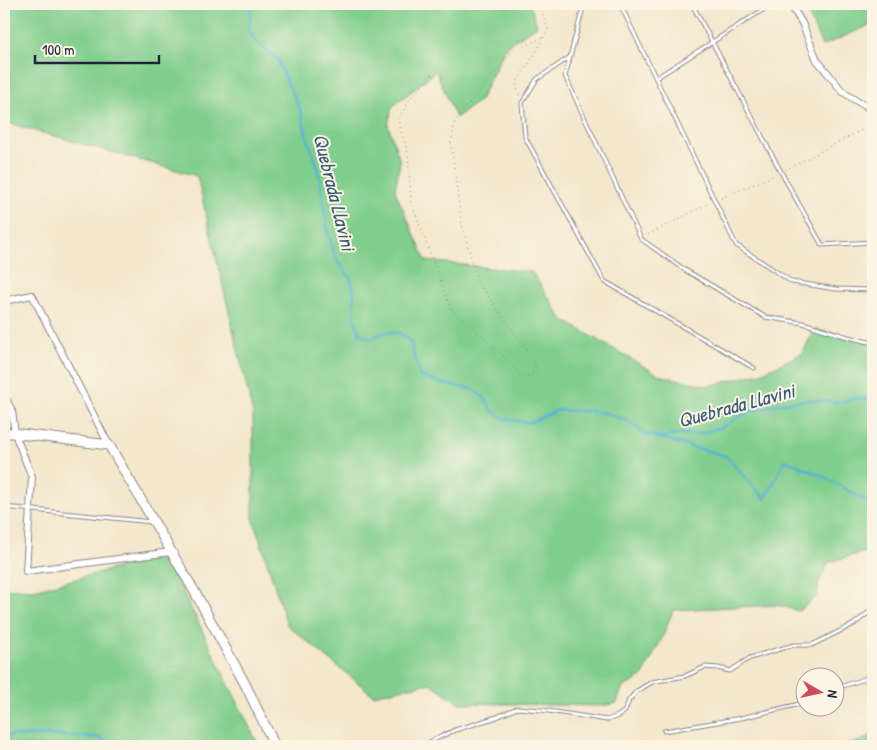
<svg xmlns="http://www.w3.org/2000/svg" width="877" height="750" font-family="'Patrick Hand',sans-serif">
	<rect width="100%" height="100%" fill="#fcf5e5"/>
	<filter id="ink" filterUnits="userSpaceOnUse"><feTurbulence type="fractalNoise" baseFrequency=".02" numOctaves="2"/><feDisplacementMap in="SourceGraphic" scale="10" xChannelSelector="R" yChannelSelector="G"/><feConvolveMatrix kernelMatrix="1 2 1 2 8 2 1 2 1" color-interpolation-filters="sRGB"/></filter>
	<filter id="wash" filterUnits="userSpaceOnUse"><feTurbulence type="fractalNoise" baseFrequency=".0096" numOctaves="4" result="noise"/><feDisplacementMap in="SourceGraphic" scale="20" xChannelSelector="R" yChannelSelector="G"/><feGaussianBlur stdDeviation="1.12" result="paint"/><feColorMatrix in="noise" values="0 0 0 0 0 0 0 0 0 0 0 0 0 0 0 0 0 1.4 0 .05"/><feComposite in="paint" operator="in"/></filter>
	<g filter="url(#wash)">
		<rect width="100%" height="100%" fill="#f3e7cc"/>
		<path fill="#80ce8d" stroke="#517864" d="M4 4H530L537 26 506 46 480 100 456 118 436 71 392 107 388 125 400 161 395 191 426 261 532 272 563 320 659 375 708 386 761 373 803 353 814 329 873 343V550L829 562 819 581 817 596 799 611 777 605 673 610 663 636 642 677 622 688 617 703 601 706 459 703 430 683 373 695 287 625 253 518V414L197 176 4 122Z
			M804 4H870L873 11V24L822 46Z
			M165 555 259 746H4V588L34 590Z
			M873 732V746H845L866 739Z"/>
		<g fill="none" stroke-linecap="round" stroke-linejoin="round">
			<path stroke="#52b1d1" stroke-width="2.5" d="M252 4 248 30 255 40 279 60 282 71 300 109 307 137 318 168 328 234 337 261 350 277 354 294V318L360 334 371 339 381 333 398 332 410 341 420 376 440 383 471 389 485 398 492 411 506 419 529 423 558 410 603 412 628 421 646 435 666 437 681 434H700L722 427 747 412 777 404 808 400 839 402 856 398 873 400
				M655 437 726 456 765 499 785 460 825 477 866 501H873
				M4 735 22 736 43 735 97 737 116 746"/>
		</g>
	</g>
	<g filter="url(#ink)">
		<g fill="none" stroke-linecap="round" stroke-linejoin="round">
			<defs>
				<path id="lane" d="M584 4 565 76 641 239 685 270 765 317 803 323 848 337 873 343
					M620 4 736 245 792 282 836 289 873 290
					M692 4 781 172 822 245 873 242
					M570 57 537 79 522 103 525 137 604 281 754 368
					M656 78 772 4
					M861 103 873 115
					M861 103H873
					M4 507 152 522
					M834 689 873 676
					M664 731 741 718 804 703
					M421 746 455 730 497 717 517 708 542 710 607 720 618 716 625 711 629 700 637 691 652 682 685 676 705 667 718 668 730 671 750 658 773 651 794 645H812L854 624 873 609"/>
				<path id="street" d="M790 4 802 23 817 60 843 92 860 103
					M4 301 32 295 109 445
					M4 395 12 411 15 434 32 477 26 571 171 552"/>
				<path id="secondary" d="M4 432 109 445 196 594 245 684 275 746"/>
			</defs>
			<use href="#lane" stroke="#8a8484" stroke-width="5"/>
			<use href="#street" stroke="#8a8484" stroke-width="8"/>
			<use href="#secondary" stroke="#8a8484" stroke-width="11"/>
			<path stroke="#8a8484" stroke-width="1" stroke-dasharray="1 4" stroke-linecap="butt" d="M432 74 412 96 398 120 408 153 411 202 451 309 492 345 523 378 537 371 532 356 477 281 461 220 451 144 455 121 512 52 544 37
				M519 95 516 83 535 54 548 29 541 9 542 4
				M785 170 873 124
				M721 198 775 175
				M648 235 709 203"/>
			<use href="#lane" stroke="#fff" stroke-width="3"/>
			<use href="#street" stroke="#fff" stroke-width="6"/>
			<use href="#secondary" stroke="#fff" stroke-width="9"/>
		</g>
	</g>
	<g text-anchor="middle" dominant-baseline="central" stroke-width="4" stroke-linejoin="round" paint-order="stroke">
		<g font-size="20" font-style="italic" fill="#355b77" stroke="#fcf5e5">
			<text transform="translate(335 192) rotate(76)">Quebrada Llavini</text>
			<text transform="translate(736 405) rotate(-15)">Quebrada Llavini</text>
		</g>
	</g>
	<rect width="877" height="750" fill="none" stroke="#fcf5e5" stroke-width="20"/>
	<g transform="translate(820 692) rotate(99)"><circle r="24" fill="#fcf5e5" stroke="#a5a1a1"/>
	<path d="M0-4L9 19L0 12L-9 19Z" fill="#d1495b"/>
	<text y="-8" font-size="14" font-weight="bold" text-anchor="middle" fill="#22223b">N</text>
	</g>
	<path d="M35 55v8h124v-8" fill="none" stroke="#22223b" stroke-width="2.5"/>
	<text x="42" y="55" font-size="15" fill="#22223b" stroke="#fcf5e5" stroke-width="4" paint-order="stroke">100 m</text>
</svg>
